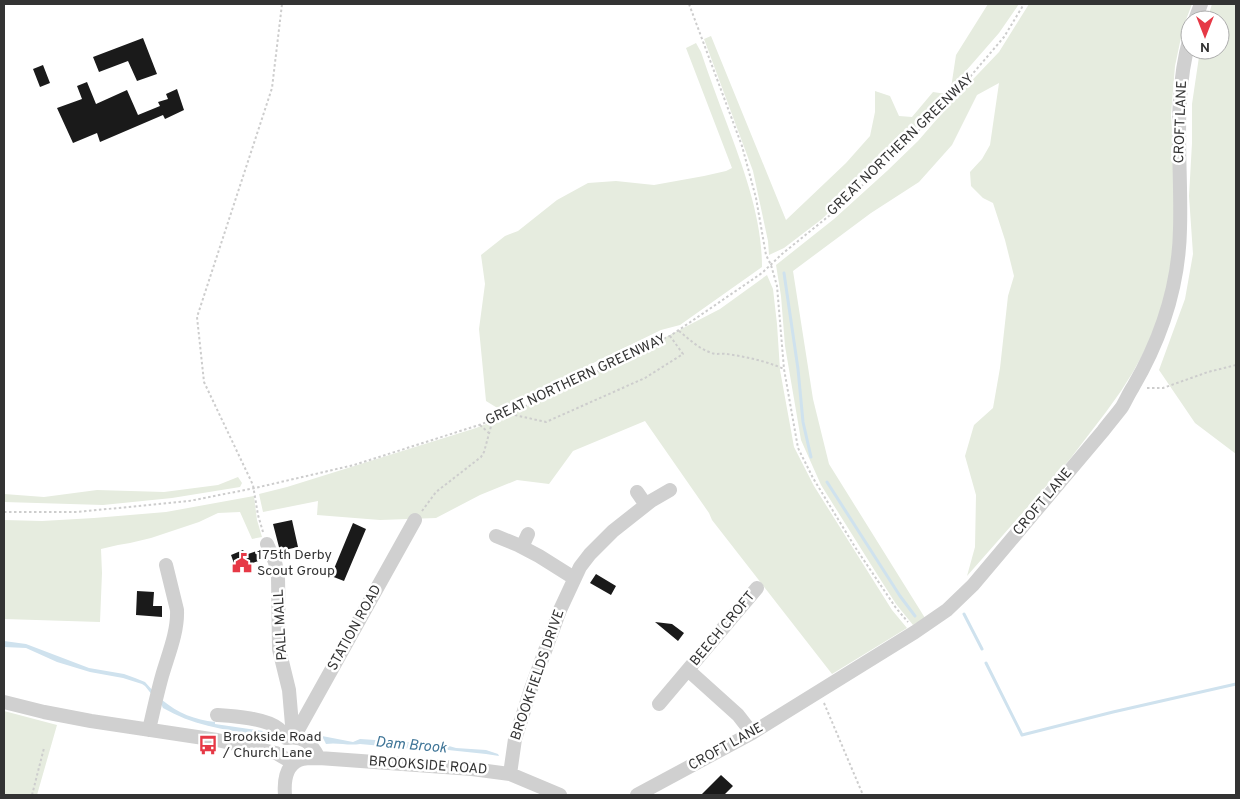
<svg xmlns="http://www.w3.org/2000/svg" width="1240" height="799" font-family="Overpass,sans-serif">
	<rect width="100%" height="100%" fill="#fff"/>
	<path fill="#e6ecdf" d="M988 4H1019L999 33 951 88 956 55Z
		M1029 4H1192L1183 28 1175 66 1171 115 1175 175 1176 228 1170 280 1161 311 1147 346 1133 372 1121 391 1106 412 1070 459 967 576 975 547 976 495 965 456 974 425 993 408 1000 368 1008 296 1014 276 1005 240 993 203 983 198 971 186 970 172 982 159 990 145 999 83 977 95 952 145 919 182 871 213 793 271 813 399 829 464 925 618 913 625 896 604 875 571 821 485 801 440 785 346 781 296 776 265 834 219 887 171 918 141 957 96 999 52Z
		M1212 4H1236V454L1195 423 1159 370 1185 299 1193 254 1189 196 1192 143V104L1200 50H1220V20H1207Z
		M711 36 786 220 846 163 870 136 875 112V91L890 96 899 116 912 117 933 92 946 94 919 125 822 219 784 248 769 255 768 241 753 171 704 39Z
		M696 43 701 52C709 76 718 100 727 124 744 170 762 218 762 267L680 325 661 330 499 409 486 401 479 329 485 284 481 255 505 236 518 231 557 200 588 183 616 181 654 185 704 176 726 171 732 168 686 48Z
		M767 275 773 289 777 324 780 370 794 447 814 486 892 610 907 628 832 674 712 520 709 513 645 421 573 451 549 484 517 480 480 495 436 518 380 520 317 515 318 501 263 512 259 494 287 487 476 428 496 420 571 386 720 309Z
		M238 477 242 483 240 487 172 498 103 505 4 502V494L44 497 97 490 164 492 218 485Z
		M254 496 257 520 262 537 252 539 240 512 218 513 199 522 151 538 130 543 118 545 101 549 102 573 100 622 4 619V520L42 521 94 518 166 512Z
		M4 711 57 725 37 795H4Z"/>
	<path fill="#cfe2ee" d="M4 641 26 644 89 668 124 674 135 678 145 682 154 692 153 696 145 686 142 684 123 678 90 672 57 662 26 648 4 647Z
		M162 700C178 713 195 720 215 722V724L263 731 262 734C229 732 192 725 163 708L162 706Z
		M322 736 353 742 360 739 421 743 426 747 449 746 456 748 486 750 498 754 499 756 486 754 448 750H426L360 744C348 746 337 742 326 744Z"/>
	<g fill="none" stroke-linecap="round" stroke-linejoin="round">
		<path stroke="#cfe2ee" stroke-width="3" d="M784 273 798 369 803 422 811 457
			M827 482 900 596 915 616
			M964 614 982 649
			M986 663 1022 735 1113 712 1236 684"/>
	</g>
	<path fill="#1a1a1a" d="M143 38 157 74 137 81 128 61 99 72 93 57Z
		M43 65 50 83 40 87 33 69Z
		M87 82 96 104 127 90 138 115 160 106 158 102 168 99 166 94 177 89 184 110 165 119 163 115 100 142 97 133 73 143 57 108 82 99 77 86Z
		M292 520 298 547 280 551 273 524Z
		M353 523 366 529 344 581 331 576Z
		M243 550 245 553 247 552 248 554 260 550 264 559 236 569 231 555Z
		M596 574 616 586 611 595 590 583Z
		M137 591 154 592 153 606H162V617L136 615Z
		M655 622 672 624 684 633 678 641Z
		M721 775 733 786 724 795H701Z"/>
	<g fill="none" stroke-linecap="round" stroke-linejoin="round">
		<path stroke="#cdcdcd" stroke-width="2" stroke-dasharray="2.5 2.5" stroke-linecap="butt" d="M689 4 742 146 756 198 766 255 771 265 777 286 784 369 798 448 813 478 855 547 896 608 908 622
			M679 331C689 339 699 349 712 353 716 355 722 353 727 354 747 357 766 361 784 369
			M1147 388H1163L1208 372 1236 365
			M510 414 546 422 645 378 683 354 670 336
			M480 425 489 433
			M422 511 436 492 481 457 484 452 493 419
			M4 512H77L189 501 255 488 354 465 479 425 509 414 617 362 640 348 670 336 762 273 782 254 840 207 952 98 1004 37 1024 4
			M263 532 258 515 253 485 204 382 197 317 272 88 282 4
			M824 703 863 795
			M32 795 44 748"/>
		<path stroke="#d0d0d0" stroke-width="14" d="M1195 20 1201 4
			M637 492 646 505
			M496 536 518 545 539 556 574 578
			M267 544 275 562 278 576 279 649 289 690 292 725 294 737
			M522 547 528 534
			M688 670 738 715 752 733
			M4 702 44 712 91 721 217 740 276 753 288 760 292 764
			M659 704 757 588
			M217 715C233 716 267 718 279 729 282 731 285 735 287 738
			M149 730C153 712 157 694 162 676 168 655 178 632 177 610L166 565
			M294 737 415 520
			M286 738C304 735 311 743 319 758
			M510 774 515 739 531 689 560 610 580 567 590 554 613 531 651 501 670 490
			M285 795C284 783 285 766 299 760 304 758 312 758 319 758L472 769 510 774 560 795
			M637 795 752 733 915 632 947 610 973 585 1103 431C1109 423 1116 415 1122 407 1126 400 1129 393 1133 387 1161 339 1179 285 1180 229 1182 164 1172 101 1190 37"/>
	</g>
	<defs>
		<symbol id="civic-bare" viewBox="-9 -9 18 18"><path d="M-.6-6.5H3V-4.5H.6V-3L4-1V1h2V6H-6V1h2V-1L-.6-3ZM-1.2 2.5V6h2.4V2.5Z" fill="#e63946" stroke="#fff" stroke-width="2.5" paint-order="stroke"/></symbol>
		<symbol id="bus-bare" viewBox="-9 -9 18 18"><path d="M-5-6H5V4H4V6H2V4H-2V6H-4V4H-5ZM-3.5-4V0h7V-4ZM-3.5 1.2v1.5H-2V1.2ZM2 1.2v1.5H3.5V1.2Z" fill="#e63946" stroke="#fff" stroke-width="2.5" paint-order="stroke"/></symbol>
	</defs>
	<g fill-rule="evenodd">
		<use href="#civic-bare" x="228" y="549" width="28" height="28"/>
		<use href="#bus-bare" x="194" y="731" width="28" height="28"/>
	</g>
	<g text-anchor="middle" dominant-baseline="central" stroke-width="5" stroke-linejoin="round" paint-order="stroke">
		<g font-size="14" fill="#333" stroke="#fff">
			<text transform="translate(1181 122) rotate(-88)">CROFT LANE</text>
			<text transform="translate(901 145) rotate(-44)">GREAT NORTHERN GREENWAY</text>
			<text transform="translate(576 380) rotate(-25)">GREAT NORTHERN GREENWAY</text>
			<text transform="translate(1043 502) rotate(-50)">CROFT LANE</text>
			<text transform="translate(281 625) rotate(-93)">PALL MALL</text>
			<text transform="translate(355 628) rotate(-61)">STATION ROAD</text>
			<text transform="translate(723 629) rotate(-50)">BEECH CROFT</text>
			<text transform="translate(538 675) rotate(-71)">BROOKFIELDS DRIVE</text>
			<text transform="translate(726 747) rotate(-29)">CROFT LANE</text>
			<text transform="translate(428 766) rotate(4)">BROOKSIDE ROAD</text>
		</g>
		<g font-size="14" fill="#333" stroke="#fff" text-anchor="start">
			<text x="257" y="555">175th Derby<tspan x="257" dy="16">Scout Group</tspan></text>
			<text x="223" y="737">Brookside Road<tspan x="223" dy="16">/ Church Lane</tspan></text>
		</g>
		<g font-size="15" font-style="italic" fill="#3f7597" stroke="#fff">
			<text transform="translate(411 746) rotate(5)">Dam Brook</text>
		</g>
	</g>
	<rect width="1240" height="799" fill="none" stroke="#333333" stroke-width="10"/>
	<g transform="translate(1205 35) rotate(180)"><circle r="24" fill="#ffffff" stroke="#adadad"/>
	<path d="M0-4L9 19L0 12L-9 19Z" fill="#e63946"/>
	<text y="-8" font-size="14" font-weight="bold" text-anchor="middle" fill="#333333">N</text>
	</g>
</svg>
